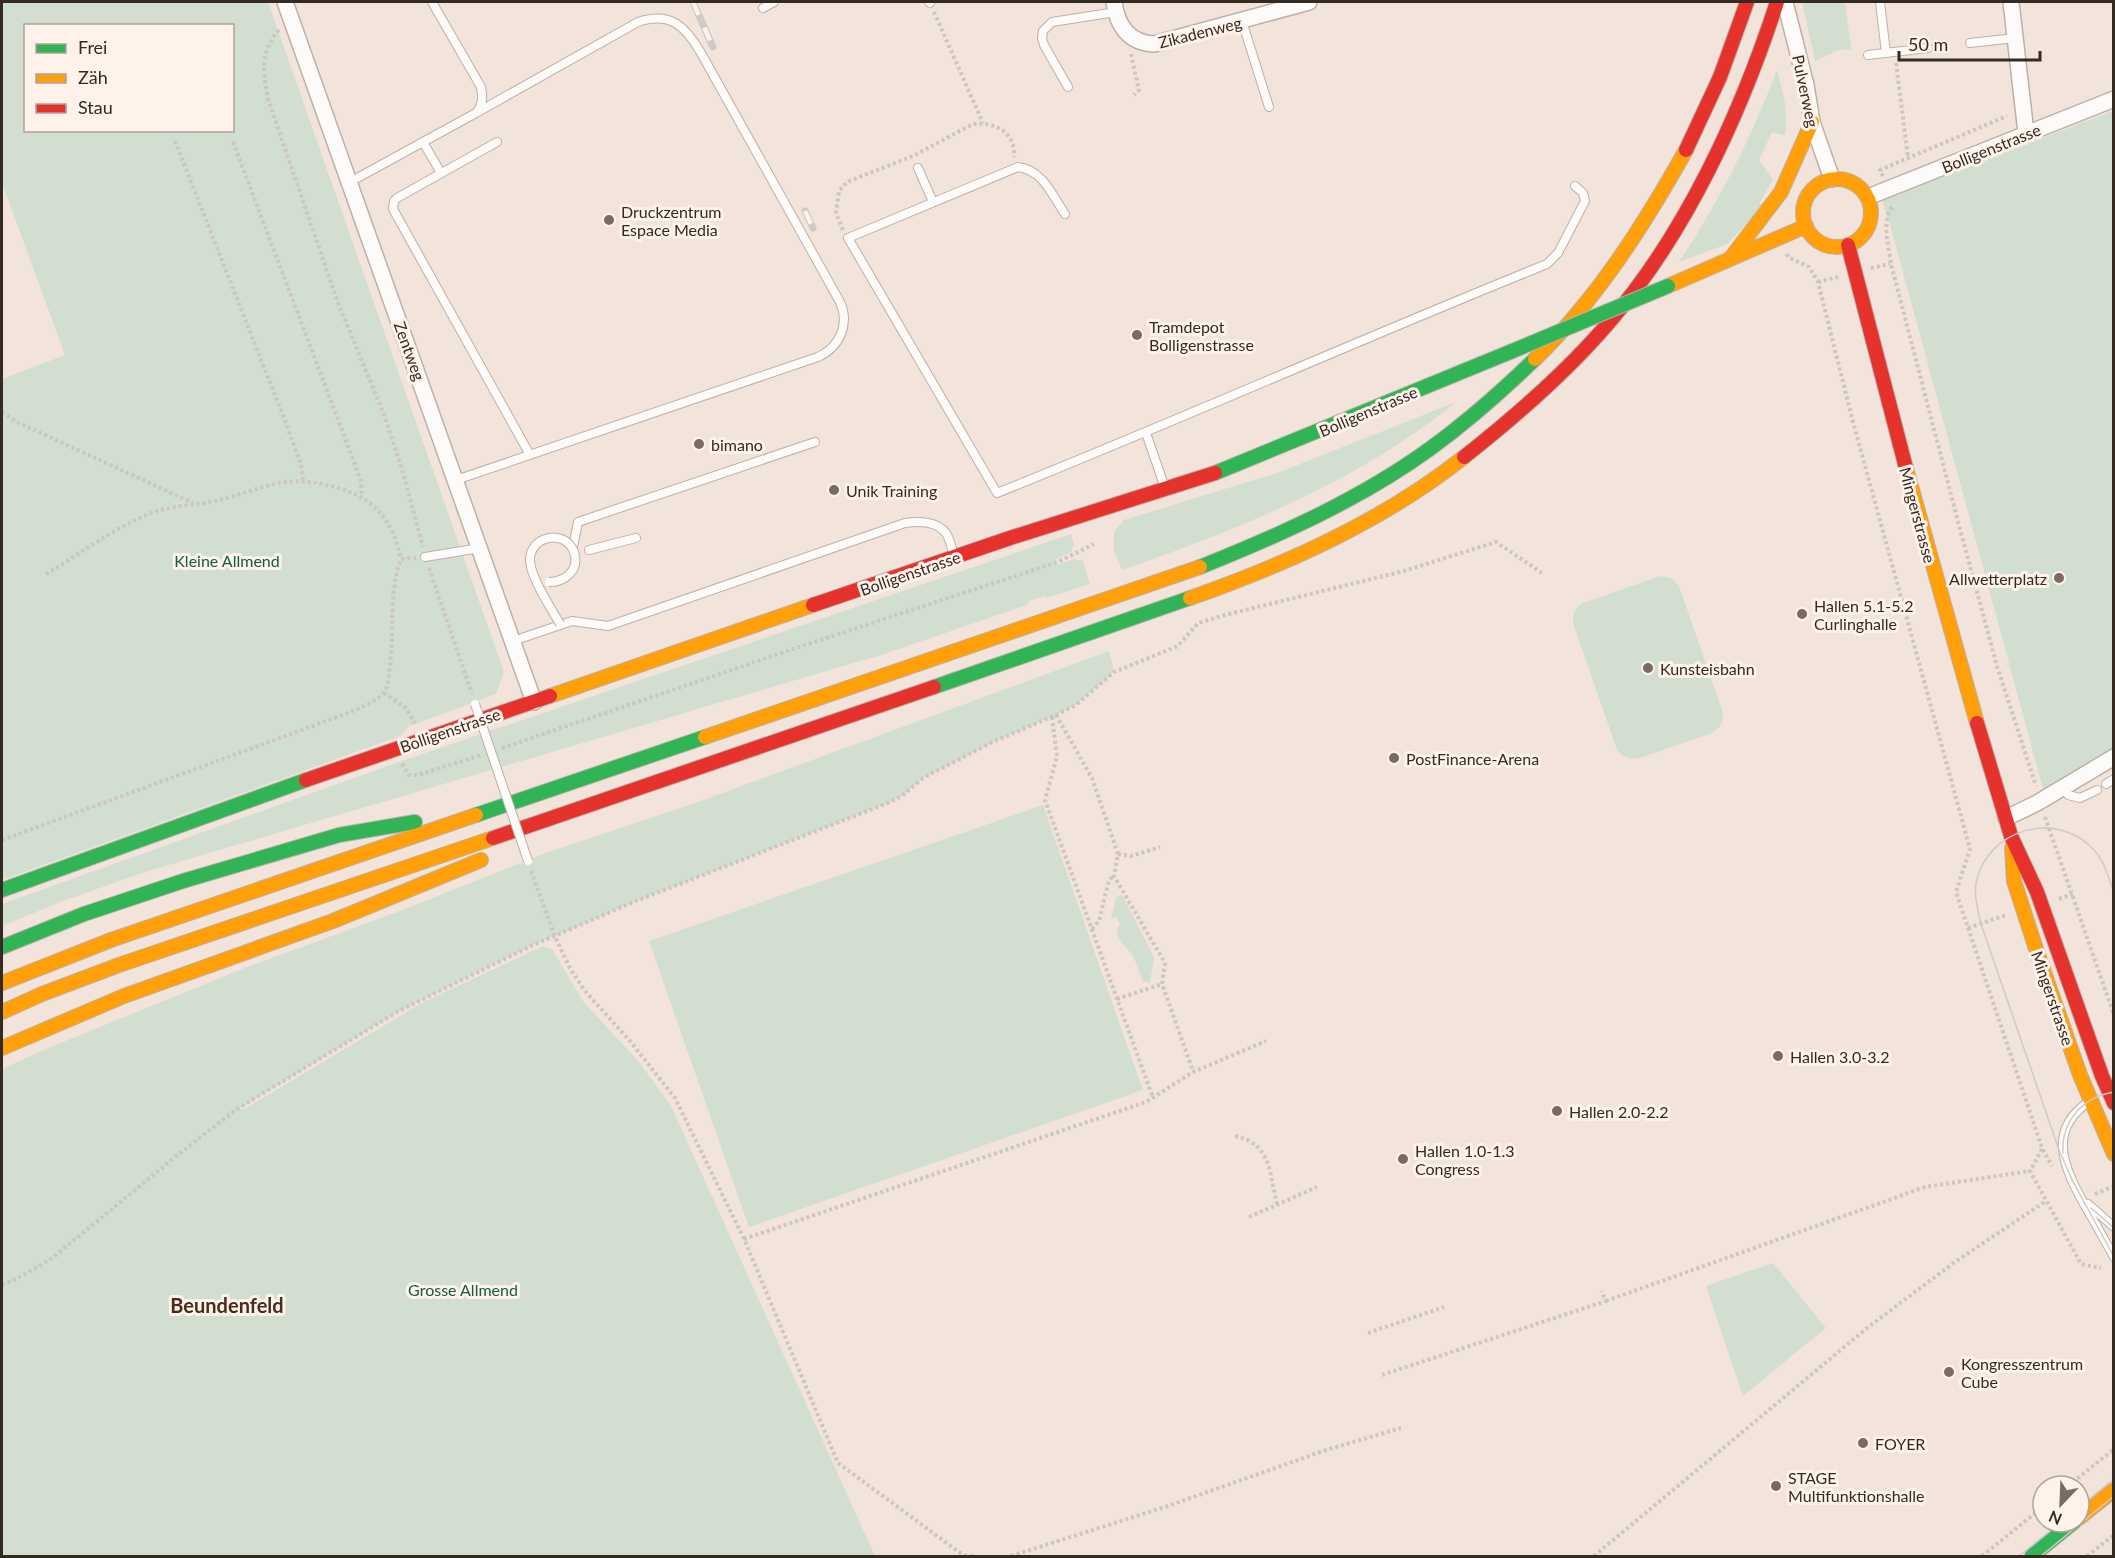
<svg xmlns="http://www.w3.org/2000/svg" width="2115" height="1558" font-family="Lato,sans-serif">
	<rect width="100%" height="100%" fill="#f2e4db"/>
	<path fill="#d2ded0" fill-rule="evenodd" d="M2 2H268L504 672 496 694 408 727 400 736 2 880V379L65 355 2 183ZM26 26H232V130H26Z
		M1802 2H1845L1851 49 1839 50 1815 61Z
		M1777 70C1783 92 1789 112 1785 135L1772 132 1759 160 1773 180 1760 202 1762 208 1727 244 1679 262C1719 202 1751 138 1777 70Z
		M2113 111V754L2045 796 1891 228 1882 200Z
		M1456 402C1358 482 1239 529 1122 570L1114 552V532L1124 520 1280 472Z
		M1071 534 1074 544 1071 552 1055 560 1056 565 1074 559 1083 561 1090 584 1047 598 1045 596 1029 601 1027 605 881 655 145 872 63 901 2 926V904L393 764Z
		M1660 576 1671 578 1679 586 1722 710C1725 720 1721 728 1712 733L1640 758C1629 760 1621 757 1616 747L1573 623C1572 614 1575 608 1583 603Z
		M1109 651 1114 672 1076 705 1056 715 995 741 923 778 902 796 888 803 636 901 531 946 397 1012 239 1109H244L422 1003 543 946 552 949 582 1000 639 1062 671 1106 875 1556H2V1069L41 1051 247 967 397 912 546 853 698 802Z
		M1043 805 1143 1090 749 1227 649 941Z
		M1122 895 1154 957 1150 982H1143C1140 974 1137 966 1134 958 1128 946 1111 939 1120 924L1116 917 1111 920 1116 897Z
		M1773 1263 1826 1328 1743 1396 1706 1286Z"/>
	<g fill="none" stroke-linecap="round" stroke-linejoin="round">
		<defs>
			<path id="lane" d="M929 2 930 3
				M1880 2 1886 53
				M763 8 774 2
				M1242 21 1269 107
				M1970 43 2015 38
				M1868 55 1928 48
				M1068 87 1044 45 1042 38 1043 31 1052 22 1116 12
				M423 142 441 173
				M497 142 397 198 394 201 393 209 530 455
				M918 168 933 202
				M350 182 476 113C483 105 483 97 481 87L432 2
				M1065 214C1052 195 1043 170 1018 167L848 238 997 493C1182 419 1363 338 1547 264L1558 253 1585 201 1583 193 1575 186
				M1146 433 1165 488
				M456 480 818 357C840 347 850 324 840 302L701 53C686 27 671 11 638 22L476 113
				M573 547 578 522 815 442
				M589 550 636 538
				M425 557 480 548
				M513 641 572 621 608 626 905 523C918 521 937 521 946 533 950 539 952 549 954 556
				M2106 784 2114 779
				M2063 788 2068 795 2080 798 2097 790
				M2090 1101C2046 1130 2064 1167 2084 1204 2094 1221 2104 1239 2114 1257
				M2088 1204 2114 1227"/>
			<path id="street" d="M285 2 534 702
				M1114 2C1117 25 1128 43 1154 44L1309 2
				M1785 2 1806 85 1812 122 1832 179
				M2011 2 2026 133
				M1868 197 2114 99
				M2006 818 2037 803 2114 757"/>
			<path id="fast" d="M1215 473 1510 352
				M1200 567C1280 535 1361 499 1431 448 1468 421 1502 391 1535 359
				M934 687 1190 598
				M476 815 705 737
				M2 890 306 780
				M2 947 84 914 183 881 339 835 415 822
				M2032 1556 2074 1522"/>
			<path id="slow" d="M1803 213a34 34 0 1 1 68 0a34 34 0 1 1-68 0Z
				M1730 259 1781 192 1812 122
				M1668 286 1806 226
				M1535 359C1597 299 1644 225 1686 150
				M1906 468 1977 723
				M1190 598C1287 564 1383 521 1464 457
				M550 696 813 605
				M705 737 1200 567
				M2012 848 2014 881 2037 952 2080 1075 2114 1154
				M2 983 111 940 476 815
				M2 1012 42 994 119 965 493 838
				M2 1048 124 996 333 921 481 860
				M2079 1518 2114 1490"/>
			<path id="jam" d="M1686 150 1720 77 1747 2
				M1848 245 1906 468
				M1464 457C1516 416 1568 371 1611 320 1687 231 1741 113 1777 2
				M813 605 1010 538 1215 473
				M1977 723 2011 836 2037 892 2102 1076 2114 1103
				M306 780 550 696
				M493 838 934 687"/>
		</defs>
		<use href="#lane" stroke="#bcb0a8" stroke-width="10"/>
		<use href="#street" stroke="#bcb0a8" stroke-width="18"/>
		<use href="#fast" stroke="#bcb0a8" stroke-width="16"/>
		<use href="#slow" stroke="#bcb0a8" stroke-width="16"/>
		<use href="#jam" stroke="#bcb0a8" stroke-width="16"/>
		<path stroke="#ccc5c2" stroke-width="4" stroke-dasharray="3 3" stroke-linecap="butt" d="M934 12 983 123
			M279 30C260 51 263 73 268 99L338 303 385 417 404 476 423 547
			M1131 54 1139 90 1134 95
			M1896 63 1908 158
			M175 141 284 418 301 465 303 481
			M233 142 354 462 361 482 362 496
			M1883 176 1880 170 2007 116
			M1892 207C1881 221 1889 247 1891 264L1961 533 1997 666 2036 786
			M843 230 836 213 839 191 847 182 913 156 973 124C995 121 1016 133 1014 157
			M1787 254 1788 257 1809 267 1818 282 1853 422 1970 849 1956 892 2042 1148 2052 1166
			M1871 268 1890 264
			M1818 282 1838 277
			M2 412 17 422 193 503
			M429 568 472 694
			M46 574C78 555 110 531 144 516 168 505 194 506 219 500 241 495 263 485 285 482 303 480 319 483 335 487 375 498 392 519 401 559
			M384 693 406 708 415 723
			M1056 715 1092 778 1118 854 1114 876 1165 963 1162 984 1193 1071
			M1052 717 1057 756 1045 800 1153 1098
			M502 748 802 646 1058 562 1094 544
			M402 764 409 775H418L481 755
			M2045 817 2114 1015
			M2 840 348 713C359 708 376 703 384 692 389 685 389 674 390 665 394 633 389 588 401 559L416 558
			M1118 854 1131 856 1160 847
			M531 871 555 937 571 970 585 991 630 1041 675 1098 744 1239 838 1463 963 1555 973 1556
			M2059 899 2073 894
			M1968 928 2006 915
			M1092 929 1099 921 1109 880 1114 876
			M1117 999 1162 984
			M1235 1136C1272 1144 1269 1173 1277 1204
			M2042 1149 2030 1171 2081 1264 2101 1268
			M2095 1194 2114 1186
			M1249 1217 1317 1187
			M744 1239 1146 1102 1193 1072 1266 1041
			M2 1285 16 1279 51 1259 185 1149 237 1109 397 1012 531 946 636 901 888 803 902 796 923 778 995 741 1056 715 1076 705 1114 672 1178 646 1198 623 1225 615 1404 571 1496 542 1542 573
			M1606 1301 1925 1187 2030 1171
			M1368 1333 1444 1307
			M1382 1375 1606 1301 1601 1291
			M2068 1486 2114 1449
			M1011 1556 1171 1505 1323 1451 1401 1428
			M1594 1556 1867 1328 1955 1262 2046 1201
			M1982 1556 2043 1507
			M2087 1556 2114 1535"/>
		<use href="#lane" stroke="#fdfbfa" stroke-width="8"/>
		<use href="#street" stroke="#fdfbfa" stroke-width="15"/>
		<use href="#fast" stroke="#30b455" stroke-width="14"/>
		<use href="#slow" stroke="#ff9f0a" stroke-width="14"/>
		<use href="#jam" stroke="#e5322d" stroke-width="14"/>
		<path stroke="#cecac8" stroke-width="1.5" d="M2063 1153C2061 1121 2083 1097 2114 1092
			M2071 1178 2114 1257
			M2074 1184 2059 1150 1981 924C1978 910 1974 897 1976 883 1987 828 2058 809 2095 851 2105 863 2109 878 2114 893
			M2091 1208 2114 1228
			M2079 1507 2114 1479
			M2019 1556 2061 1522
			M2041 1556 2114 1496"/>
		<defs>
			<path id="rail" d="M693 2 713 47
				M805 211 813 228"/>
		</defs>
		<use href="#rail" stroke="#cecac8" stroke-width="7"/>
		<use href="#rail" stroke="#fff2ea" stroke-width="4.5" stroke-dasharray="14" stroke-linecap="butt"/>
		<defs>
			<path id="lane-bridge" d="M549 582C565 582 580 570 574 552 565 528 529 536 530 561 531 578 551 608 560 624
				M475 704 528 861"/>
			<path id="fast-bridge" d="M1510 352 1668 286"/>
		</defs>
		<use href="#lane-bridge" stroke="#bcb0a8" stroke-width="10" stroke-linecap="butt"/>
		<use href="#fast-bridge" stroke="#bcb0a8" stroke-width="16" stroke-linecap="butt"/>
		<use href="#lane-bridge" stroke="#fdfbfa" stroke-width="8"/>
		<use href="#fast-bridge" stroke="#30b455" stroke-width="14"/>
	</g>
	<g fill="#776b63" stroke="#fff2ea" stroke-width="2">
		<circle cx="609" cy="220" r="6"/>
		<circle cx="1137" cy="335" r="6"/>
		<circle cx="699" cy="444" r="6"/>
		<circle cx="834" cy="490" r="6"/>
		<circle cx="2059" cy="578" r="6"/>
		<circle cx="1802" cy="614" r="6"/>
		<circle cx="1648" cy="668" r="6"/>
		<circle cx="1394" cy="758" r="6"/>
		<circle cx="1778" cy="1056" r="6"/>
		<circle cx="1557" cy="1111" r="6"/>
		<circle cx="1403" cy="1159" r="6"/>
		<circle cx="1949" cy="1372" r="6"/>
		<circle cx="1863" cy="1443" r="6"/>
		<circle cx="1776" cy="1486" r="6"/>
	</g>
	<g text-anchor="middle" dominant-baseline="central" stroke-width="6" stroke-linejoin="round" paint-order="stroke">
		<g font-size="16" fill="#352a22" stroke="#fff2ea">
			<text transform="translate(1200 32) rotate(-14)">Zikadenweg</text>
			<text transform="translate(1806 91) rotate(78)">Pulverweg</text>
			<text transform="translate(1991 148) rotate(-22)">Bolligenstrasse</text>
			<text transform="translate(410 351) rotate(70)">Zentweg</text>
			<text transform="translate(1368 411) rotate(-23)">Bolligenstrasse</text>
			<text transform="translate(1918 515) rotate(75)">Mingerstrasse</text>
			<text transform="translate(910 573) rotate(-19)">Bolligenstrasse</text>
			<text transform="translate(450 730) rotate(-19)">Bolligenstrasse</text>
			<text transform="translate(2053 998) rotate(71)">Mingerstrasse</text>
		</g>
		<g font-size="16" fill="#352a22" stroke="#fff2ea" text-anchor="start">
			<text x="621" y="211">Druckzentrum<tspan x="621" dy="18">Espace Media</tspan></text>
			<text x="1149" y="326">Tramdepot<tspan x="1149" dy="18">Bolligenstrasse</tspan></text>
			<text x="711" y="444">bimano</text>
			<text x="846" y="490">Unik Training</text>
			<text x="2047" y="578" text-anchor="end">Allwetterplatz</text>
			<text x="1814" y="605">Hallen 5.1-5.2<tspan x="1814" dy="18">Curlinghalle</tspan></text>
			<text x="1660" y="668">Kunsteisbahn</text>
			<text x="1406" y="758">PostFinance-Arena</text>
			<text x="1790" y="1056">Hallen 3.0-3.2</text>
			<text x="1569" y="1111">Hallen 2.0-2.2</text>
			<text x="1415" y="1150">Hallen 1.0-1.3<tspan x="1415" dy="18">Congress</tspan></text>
			<text x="1961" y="1363">Kongresszentrum<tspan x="1961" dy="18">Cube</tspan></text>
			<text x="1875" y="1443">FOYER</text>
			<text x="1788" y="1477">STAGE<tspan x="1788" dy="18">Multifunktionshalle</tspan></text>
		</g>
		<g font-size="16" fill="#105e3f" stroke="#fff2ea">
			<text x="227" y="560">Kleine Allmend</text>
			<text x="463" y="1289">Grosse Allmend</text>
		</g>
		<g font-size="20" font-weight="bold" fill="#452e1d" stroke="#fff2ea">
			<text x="227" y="1305">Beundenfeld</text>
		</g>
	</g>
	<rect width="2115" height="1558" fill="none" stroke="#352a22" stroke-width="6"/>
	<rect x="24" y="24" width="210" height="108" fill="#fff2ea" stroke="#aea29a" stroke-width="1.5"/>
	<rect x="36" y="44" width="30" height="9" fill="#30b455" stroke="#aea29a" stroke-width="1.5"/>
	<text x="78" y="54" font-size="18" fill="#352a22">Frei</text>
	<rect x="36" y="74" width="30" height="9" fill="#ff9f0a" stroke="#aea29a" stroke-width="1.5"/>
	<text x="78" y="84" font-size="18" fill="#352a22">Zäh</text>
	<rect x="36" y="104" width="30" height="9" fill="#e5322d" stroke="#aea29a" stroke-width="1.5"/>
	<text x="78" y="114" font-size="18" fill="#352a22">Stau</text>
	<g transform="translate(2061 1504) rotate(203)"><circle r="28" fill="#fff2ea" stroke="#aea29a" stroke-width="1.5"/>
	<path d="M0-4.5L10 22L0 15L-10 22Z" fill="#776b63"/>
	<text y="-9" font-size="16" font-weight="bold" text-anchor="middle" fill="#352a22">N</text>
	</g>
	<path d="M1899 51v9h141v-9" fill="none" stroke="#352a22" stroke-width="3"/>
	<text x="1908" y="51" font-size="18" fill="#352a22" stroke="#fff2ea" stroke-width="4.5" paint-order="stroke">50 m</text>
</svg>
